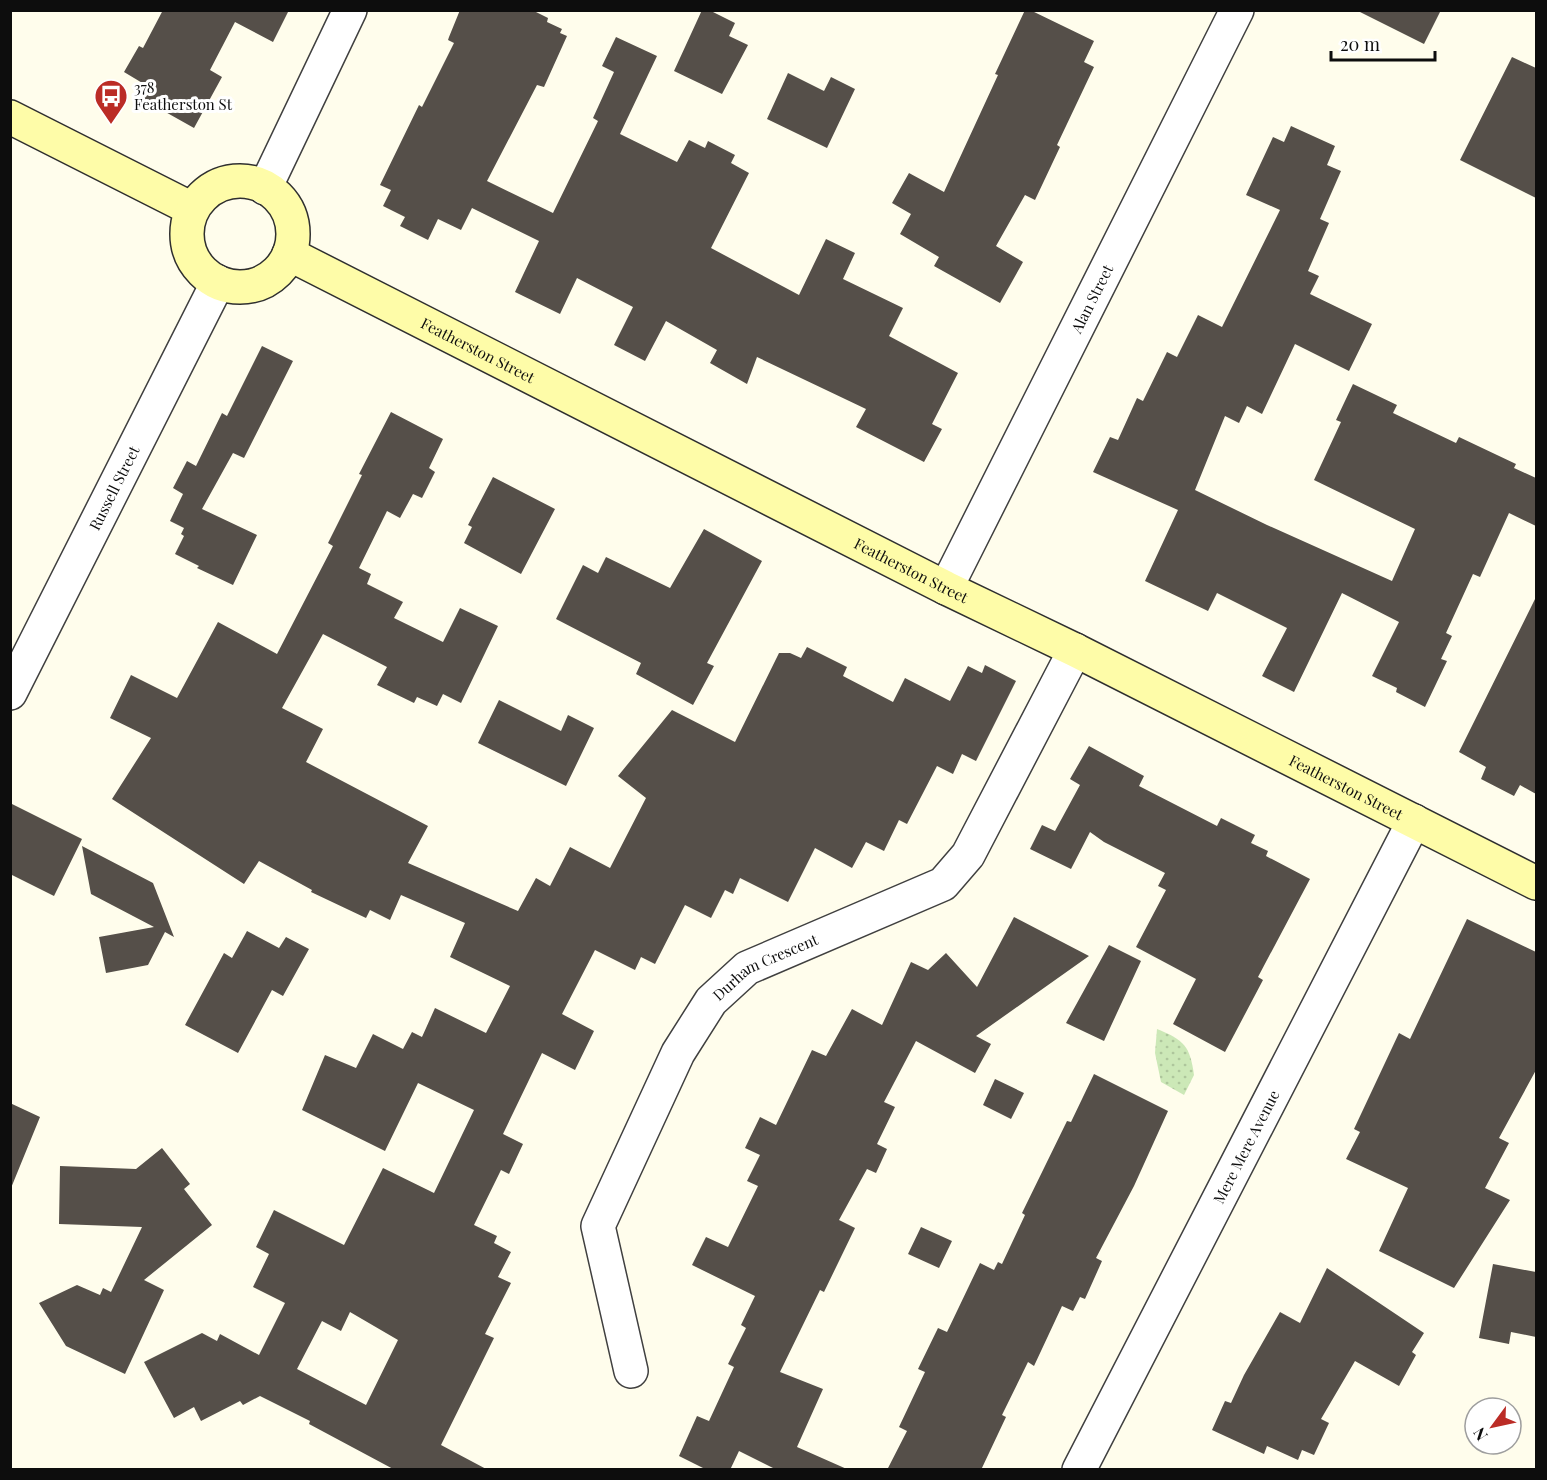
<svg xmlns="http://www.w3.org/2000/svg" width="1547" height="1480" font-family="'Playfair Display',serif">
	<defs>
		<pattern id="grass-dots" width="8" height="8" patternUnits="userSpaceOnUse" patternTransform="scale(1.5)"><rect width="8" height="8" fill="#cce8b7"/><path d="M2 2h.1M6 6h.1" fill="none" stroke="#aec69c" stroke-width="1.8" stroke-linecap="round"/></pattern>
	</defs>
	<rect width="100%" height="100%" fill="#fffdec"/>
	<path fill="url(#grass-dots)" d="M1157 1029C1184 1040 1190 1046 1194 1075L1184 1095 1161 1082 1155 1053Z"/>
	<path fill="#554f49" fill-rule="evenodd" d="M163 10H289L273 42 235 22 210 70 222 77 194 128 137 96 144 84 124 72 139 46 143 48Z
		M460 10H532L548 18 547 22 562 29 560 33 567 36 544 87 537 85 487 181 553 213 598 121 593 118 614 72 602 66 616 37 657 56 620 134 677 162 689 140 705 148 708 141 735 155 731 163 749 173 711 248 799 295 826 239 855 253 843 279 903 308 889 336 958 373 932 424 942 429 924 462 856 427 866 409 757 357 747 384 710 363 717 350 666 321 645 361 614 345 633 307 577 278 560 314 515 292 539 241 472 208 461 230 438 219 428 240 400 226 405 217 383 206 391 190 380 185 419 105 422 107 454 43 448 40 449 37Z
		M702 10H709L735 23 729 36 748 45 722 94 674 71Z
		M1025 10H1030L1094 41 1084 62 1094 67 1057 145 1060 147 1035 200 1025 195 996 246 1023 262 1000 303 934 266 939 257 900 234 911 214 892 203 909 173 944 192 998 75 995 74Z
		M1356 10H1441L1424 44Z
		M1512 57 1536 68V198L1460 160Z
		M788 73 824 91 831 77 855 89 827 148 767 119Z
		M1291 126 1335 146 1327 165 1341 171 1320 219 1329 223 1308 271 1319 276 1310 294 1372 324 1349 371 1295 344 1262 414 1247 406 1239 423 1225 416 1195 490 1267 525 1392 581 1415 529 1314 480 1341 422 1336 420 1353 384 1397 405 1393 413 1456 443 1459 437 1516 464 1514 468 1536 478V526L1509 513 1480 577 1473 574 1446 633 1452 636 1441 659 1447 661 1425 707 1396 692 1397 688 1372 676 1399 622 1342 593 1294 692 1262 676 1287 628 1217 593 1208 611 1145 581 1178 510 1093 472 1110 437 1118 440 1137 398 1143 401 1167 352 1177 357 1198 315 1222 327 1280 210 1246 195 1273 137 1284 142Z
		M262 346 293 361 244 458 233 453 202 509 257 535 233 585 197 568 199 566 175 554 184 536 181 534 184 528 170 521 183 494 173 488 187 461 196 466 222 413 227 416Z
		M391 412 443 439 429 468 435 472 422 498 413 494 400 518 387 511 359 568 371 574 367 584 403 602 394 618 443 642 460 608 498 626 461 703 443 694 437 706 417 697 414 703 377 685 387 667 323 634 282 708 323 729 306 762 428 826 408 863 518 911 536 878 550 886 570 847 610 868 646 798 618 776 672 710 735 742 779 653H790L801 658 807 647 847 667 843 676 893 702 905 678 950 701 968 666 982 673 985 665 1016 681 976 761 962 754 953 774 937 766 907 824 899 820 884 851 866 842 852 868 815 848 788 902 740 878 733 894 725 890 711 918 685 905 655 964 641 957 635 970 595 950 562 1014 594 1031 575 1070 542 1053 503 1134 523 1144 509 1174 501 1170 474 1225 497 1236 494 1243 511 1252 498 1277 511 1283 485 1334 494 1338 441 1445 488 1470H395L309 1424 310 1421 260 1396 243 1405 240 1401 201 1421 194 1407 174 1418 144 1362 202 1333 217 1341 220 1334 259 1355 285 1303 253 1287 269 1254 256 1247 274 1210 344 1245 383 1168 434 1193 474 1110 418 1083 385 1151 302 1110 325 1055 356 1068 373 1034 403 1049 412 1032 422 1037 435 1008 486 1033 510 986 450 957 465 923 401 895 390 920 370 910 366 918 311 892 312 890 259 861 244 884 112 799 151 738 110 718 131 675 177 698 218 622 277 654 333 546 328 543 362 475 359 474ZM350 1312 398 1340 366 1405 297 1369 322 1321 341 1331Z
		M493 477 555 509 521 574 464 543 472 527 468 525Z
		M704 529 762 561 707 663 714 666 693 705 636 674 641 663 556 619 583 565 598 573 606 557 670 588Z
		M1536 597V794L1520 785 1514 796 1481 779 1486 767 1459 752Z
		M499 700 561 731 568 715 594 728 566 786 478 743Z
		M1089 746 1144 776 1139 786 1217 826 1221 818 1255 835 1251 843 1268 851 1266 856 1310 879 1258 977 1263 980 1225 1052 1173 1024 1196 979 1136 947 1166 890 1158 886 1165 873 1104 842 1090 832 1071 869 1030 849 1042 825 1055 831 1080 785 1070 779Z
		M10 803 82 839 54 896 10 874Z
		M82 846 153 883 174 937 165 932 148 965 106 973 99 937 154 927 91 894Z
		M1014 917 1089 956 976 1036 991 1044 975 1073 916 1041 884 1102 895 1107 877 1144 887 1149 876 1173 867 1169 839 1220 855 1228 824 1292 820 1290 780 1372 823 1389 797 1447 849 1470H777L739 1451 730 1470H707L679 1456 697 1416 709 1421 734 1367 728 1364 746 1328 741 1325 755 1296 692 1265 706 1237 728 1247 758 1186 747 1181 760 1155 745 1148 760 1117 776 1125 812 1050 826 1056 852 1009 882 1025 911 962 928 970 946 953 977 987Z
		M1467 919 1536 952V1070L1499 1138 1509 1143 1485 1188 1510 1200 1454 1288 1379 1251 1408 1188 1346 1159 1360 1132 1354 1129 1399 1033 1410 1039Z
		M247 931 279 948 286 937 309 949 283 996 272 990 238 1053 185 1025 224 953 232 958Z
		M1109 945 1141 961 1104 1041 1066 1023Z
		M1094 1074 1168 1111 1134 1186 1096 1258 1102 1261 1085 1299 1080 1297 1073 1311 1062 1306 1034 1366 1028 1362 1002 1415 1006 1417 981 1470H887L907 1431 899 1427 925 1372 918 1369 938 1328 947 1332 980 1263 994 1270 998 1262 1002 1264 1025 1215 1022 1213 1067 1121 1071 1122Z
		M995 1079 1024 1093 1011 1119 983 1105Z
		M10 1103 40 1117 11 1188 10 1187Z
		M162 1148 190 1184 184 1189 212 1225 144 1280 164 1290 125 1374 66 1346 39 1303 77 1285 100 1295 103 1288 111 1292 142 1227 59 1224 60 1166 136 1169Z
		M921 1227 952 1241 939 1268 908 1254Z
		M1493 1264 1536 1272V1337L1511 1332 1509 1344 1479 1338Z
		M1327 1268 1424 1333 1412 1352 1416 1355 1399 1386 1355 1361 1321 1419 1329 1423 1314 1455 1302 1450 1298 1460 1267 1446 1264 1454 1212 1430 1225 1401 1231 1403 1244 1375 1280 1312 1300 1323Z"/>
	<g fill="none" stroke-linecap="round" stroke-linejoin="round">
		<defs>
			<g id="minor">
				<path d="M265 188 350 10"/>
				<path id="s1" d="M946 588 1237 10"/>
				<path id="s2" d="M10 693 218 282"/>
				<path id="s3" d="M631 1371 598 1226 678 1053 711 1001 747 968 943 884 968 855 1075 650"/>
				<path id="s4" d="M1079 1470 1414 821"/>
			</g>
			<g id="secondary">
				<path d="M10 117 192 209"/>
				<circle cx="240" cy="234" r="53"/>
				<path id="s5" d="M289 254 946 588 1075 650 1536 883"/>
			</g>
		</defs>
		<use href="#minor" stroke="#404040" stroke-width="36"/>
		<use href="#secondary" stroke="#2f2f2f" stroke-width="36"/>
		<use href="#minor" stroke="#fff" stroke-width="33"/>
		<use href="#secondary" stroke="#fefca8" stroke-width="33"/>
	</g>
	<defs>
		<symbol id="bus-pin" viewBox="-11 -11 22 30"><path d="M0 17L-7.5 6A9.5 9.5 0 1 1 7.5 6Z" fill="#bb2c26" stroke="#fff"/><path d="M-5-6H5V4H4V6H2V4H-2V6H-4V4H-5ZM-3.5-4V0h7V-4ZM-3.5 1.2v1.5H-2V1.2ZM2 1.2v1.5H3.5V1.2Z" fill="#fff"/></symbol>
	</defs>
	<g fill-rule="evenodd">
		<use href="#bus-pin" x="92" y="77" width="38" height="52"/>
	</g>
	<g text-anchor="middle" dominant-baseline="central" stroke-width="6" stroke-linejoin="round" paint-order="stroke">
		<g font-size="15" fill="#0d0d0d" stroke="#fff" text-anchor="start">
			<text x="134" y="87">378<tspan x="134" dy="17">Featherston St</tspan></text>
		</g>
		<g font-size="15" fill="#0d0d0d" stroke="#fff">
			<text stroke="none"><textPath href="#s1" startOffset="324">Alan Street</textPath></text>
			<text stroke="none"><textPath href="#s5" startOffset="212">Featherston Street</textPath></text>
			<text stroke="none"><textPath href="#s2" startOffset="230">Russell Street</textPath></text>
			<text stroke="none"><textPath href="#s5" startOffset="698">Featherston Street</textPath></text>
			<text stroke="none"><textPath href="#s5" startOffset="1184">Featherston Street</textPath></text>
			<text stroke="none"><textPath href="#s3" startOffset="466">Durham Crescent</textPath></text>
			<text stroke="none"><textPath href="#s4" startOffset="364">Mere Mere Avenue</textPath></text>
		</g>
	</g>
	<rect width="1547" height="1480" fill="none" stroke="#0d0d0d" stroke-width="24"/>
	<g transform="translate(1493 1426) rotate(237)"><circle r="28" fill="#ffffff" stroke="#9e9e9e" stroke-width="1.5"/>
	<path d="M0-4.5L10 22L0 15L-10 22Z" fill="#bb2c26"/>
	<text y="-9" font-size="16" font-weight="bold" text-anchor="middle" fill="#0d0d0d">N</text>
	</g>
	<path d="M1331 51v9h104v-9" fill="none" stroke="#0d0d0d" stroke-width="3"/>
	<text x="1340" y="51" font-size="18" fill="#0d0d0d" stroke="#ffffff" stroke-width="4.5" paint-order="stroke">20 m</text>
</svg>
